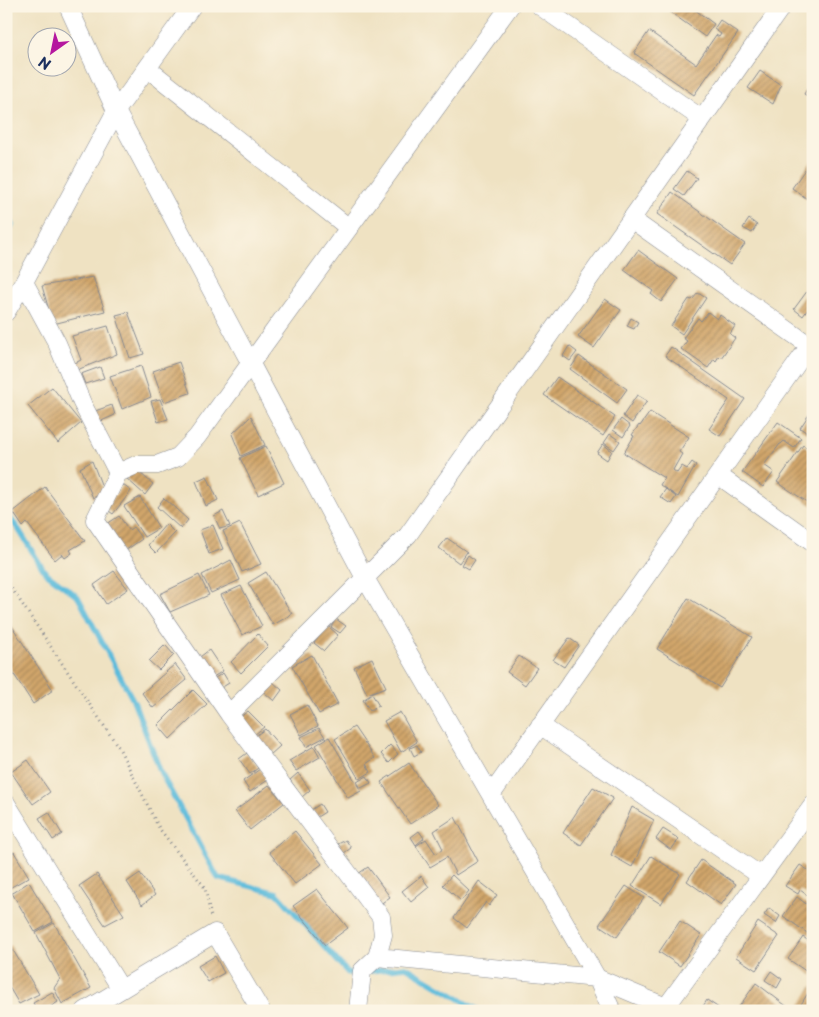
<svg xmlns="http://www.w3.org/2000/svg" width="819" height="1017" font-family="'Playpen Sans',sans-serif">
	<defs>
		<pattern id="building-hatch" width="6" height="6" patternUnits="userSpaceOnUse" patternTransform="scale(1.25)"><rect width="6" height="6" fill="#d1a66a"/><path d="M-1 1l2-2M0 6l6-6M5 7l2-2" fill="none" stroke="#a9885a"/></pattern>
	</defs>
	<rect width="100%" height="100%" fill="#fcf5e5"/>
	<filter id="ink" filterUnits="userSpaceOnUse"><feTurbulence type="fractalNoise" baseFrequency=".02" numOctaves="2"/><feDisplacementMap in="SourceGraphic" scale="10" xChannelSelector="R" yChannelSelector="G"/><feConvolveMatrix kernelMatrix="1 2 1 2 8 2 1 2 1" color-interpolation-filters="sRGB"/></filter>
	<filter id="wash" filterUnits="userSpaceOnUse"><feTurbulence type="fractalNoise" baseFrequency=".0096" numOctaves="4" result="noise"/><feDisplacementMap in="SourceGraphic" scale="20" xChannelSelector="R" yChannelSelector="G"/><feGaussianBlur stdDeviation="1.12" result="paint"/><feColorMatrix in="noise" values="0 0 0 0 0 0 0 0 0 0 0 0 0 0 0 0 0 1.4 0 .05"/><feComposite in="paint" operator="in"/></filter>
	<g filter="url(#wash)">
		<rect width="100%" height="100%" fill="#efe2c2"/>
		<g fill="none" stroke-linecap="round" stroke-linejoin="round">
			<path stroke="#5cbbdb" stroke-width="5.5" d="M6 213 12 225 6 234
				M6 513 19 530 45 572 78 597 134 702 161 773 218 878 277 893 348 973 359 972
				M370 971 406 967 480 1011"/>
		</g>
		<g id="blocks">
			<path fill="url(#building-hatch)" d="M675 6H690L714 24 705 37 670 12Z
				M720 20 738 33 694 95 634 53 649 31 696 64 716 35 719 37 721 34 714 29Z
				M760 71 781 85 773 104 748 88Z
				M813 80V100L804 94Z
				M813 158V197L810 201 792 188Z
				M687 171 697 178 684 196 674 189Z
				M672 192 745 244 730 265 657 214Z
				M749 219 757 225 752 233 743 228Z
				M638 250 678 279 661 302 651 294 653 291 624 270Z
				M93 277 105 311 53 324 42 286Z
				M808 290 813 294V302L803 316 794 309Z
				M698 293 706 298 682 334 671 326 689 299 692 300Z
				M605 299 621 310 594 348 578 337Z
				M128 312 144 354 130 358 116 315Z
				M708 312 717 319 720 315 735 326 730 334 735 338 721 358 719 356 716 361 714 359 708 368 681 349 687 341 683 338 698 318 701 321Z
				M631 318 638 322 634 329 627 326Z
				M108 326 117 354 77 370 75 363 81 360 72 336Z
				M569 346 577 352 570 361 563 356Z
				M671 347 745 399 720 436 709 429 729 400 665 356Z
				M579 356 627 389 617 403 570 369Z
				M179 362 190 393 164 402 153 371Z
				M141 366 151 397 122 409 110 376Z
				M100 367 104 378 85 384 81 374Z
				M557 377 615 417 603 436 544 395Z
				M52 387 81 423 58 443 28 406Z
				M637 395 647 401 632 423 623 416Z
				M160 399 168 419 158 422 151 401Z
				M112 405 115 415 99 422 95 411Z
				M812 410 813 433 811 431 809 434 800 428Z
				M650 412 689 437 679 452 682 454 673 470 677 473 682 466 687 469 692 462 696 465 678 497 660 485 664 478 624 453 634 436 632 435 639 425 640 426Z
				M251 416 265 445 241 456 232 434Z
				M621 419 630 426 623 437 613 430Z
				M778 422 801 438 794 448 784 441 781 444H780L764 465 774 472 763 487 742 472Z
				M610 434 620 441 614 450 604 443Z
				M603 444 612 451 607 460 597 453Z
				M803 445 813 451V506L777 482Z
				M266 446 284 483 258 495 240 458Z
				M92 461 104 492 93 498 80 468Z
				M134 468 153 484 145 495 126 478Z
				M207 476 218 500 206 506 196 481Z
				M123 485 131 491 113 514 105 508Z
				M45 487 85 541 70 550 72 553 65 558 62 554 55 560 27 523 23 527 13 512Z
				M666 489 676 497 671 504 660 497Z
				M140 497 159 528 144 537 124 506Z
				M164 498 188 520 181 529 157 507Z
				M223 511 230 526 220 529 214 516Z
				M119 516 129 530 133 527 142 539 122 553 104 526Z
				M240 523 261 564 242 572 223 531Z
				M166 524 175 533 156 553 148 545Z
				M213 525 223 549 209 554 200 530Z
				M447 538 467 552 459 563 439 548Z
				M468 555 475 560 469 569 462 565Z
				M231 560 240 580 211 593 202 575Z
				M114 571 128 589 106 604 94 585Z
				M266 572 292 614 273 625 248 583Z
				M199 575 209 595 170 612 160 594Z
				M241 586 262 626 242 635 221 595Z
				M688 598 752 637 720 688 657 649Z
				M6 617 53 690 33 704 6 662Z
				M336 619 346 626 340 633 331 627Z
				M328 626 338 635 324 651 314 643Z
				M258 634 268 646 241 673 231 662Z
				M569 638 579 645 564 667 553 660Z
				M165 645 174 655 159 670 149 661Z
				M209 650 223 671 208 680 196 660Z
				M312 655 338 704 319 714 292 666Z
				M519 656 537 668 525 685 507 672Z
				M372 658 386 687 367 694 354 667Z
				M175 664 187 680 153 708 142 693Z
				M223 673 229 683 221 688 215 678Z
				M273 682 282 690 274 701 264 692Z
				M193 690 207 704 170 739 158 725Z
				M372 694 379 706 370 711 363 700Z
				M307 705 318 726 301 735 290 714Z
				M248 711 264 727 254 735 239 718Z
				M400 712 417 742 401 752 384 721Z
				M354 727 375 758 366 764 371 772 359 779 335 739Z
				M319 728 325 737 306 747 301 737Z
				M265 729 280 746 270 755 254 737Z
				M329 737 361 791 348 798 316 745Z
				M390 745 398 754 389 763 381 754Z
				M417 745 421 752 414 756 410 748Z
				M314 746 320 757 296 771 289 761Z
				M247 753 258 768 250 774 239 759Z
				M28 760 50 792 33 804 11 772Z
				M409 763 438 805 410 824 381 782Z
				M260 769 268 780 250 792 243 781Z
				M298 773 310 790 302 797 290 780Z
				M367 776 371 783 361 788 357 782Z
				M269 785 284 803 250 830 235 811Z
				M593 787 613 798 581 845 563 833Z
				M320 804 325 812 317 817 311 810Z
				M632 807 654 820 632 867 611 855Z
				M49 812 62 834 53 840 39 818Z
				M455 817 478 861 456 875 447 857 430 867 416 846 426 839 436 854 443 849 434 831Z
				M663 829 679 839 671 850 656 839Z
				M295 831 322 864 295 884 269 852Z
				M419 831 424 838 416 845 411 837Z
				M346 840 351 848 344 853 338 844Z
				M14 852 29 877 6 890V856Z
				M651 856 680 874 661 904 632 886Z
				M701 860 736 884 721 905 687 881Z
				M800 865 813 873V899L800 890 798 894 785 886Z
				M368 867 390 897 379 905 358 874Z
				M140 873 155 895 142 905 127 882Z
				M97 874 124 915 105 925 79 886Z
				M452 875 469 891 461 901 443 885Z
				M421 876 429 887 411 902 402 891Z
				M479 881 497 895 489 906 486 902 467 928 454 918Z
				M29 882 53 922 35 932 12 893Z
				M626 886 644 898 617 937 599 925Z
				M317 889 348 928 325 945 293 906Z
				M797 897 813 909V937L783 916Z
				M769 908 780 916 776 923 764 915Z
				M680 921 701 935 680 966 659 952Z
				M758 922 779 936 756 970 736 957Z
				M54 923 91 988 62 1004 54 988 60 979 36 933Z
				M803 937 813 944V976L788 959Z
				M10 945 39 994 19 1004 6 982V948Z
				M215 956 224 973 208 982 198 966Z
				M771 971 782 979 777 988 765 980Z
				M756 983 793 1011H736Z
				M813 985V1005L810 1011H808L800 1006Z
				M52 992 58 1002 44 1011H38L33 1003Z
				M707 1000 723 1011H700Z"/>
		</g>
	</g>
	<g filter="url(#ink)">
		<use href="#blocks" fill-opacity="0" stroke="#858890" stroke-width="1"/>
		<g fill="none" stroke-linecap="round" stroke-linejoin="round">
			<defs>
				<path id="minor" d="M68 6 116 111 365 578 597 978 612 1011
					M540 6 702 119
					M147 68 349 228
					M631 219 813 348
					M24 282 57 343 82 403 118 473
					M6 312 24 282 116 111 192 6
					M718 475 813 543
					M229 714 408 535 782 6
					M540 725 761 876
					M491 795 813 341
					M6 803 121 989
					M377 957 597 978 666 1007 672 1011
					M666 1007 813 805
					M85 1011 215 933 261 1011
					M358 1011 362 971 377 957 383 935 381 917 229 714 95 520 118 473 136 465H157L178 457 197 437 510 6"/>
			</defs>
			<use href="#minor" stroke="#858890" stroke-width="19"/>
			<path stroke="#858890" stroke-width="3" stroke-dasharray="1 4" stroke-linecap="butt" d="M6 580 119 748 159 828 205 888 211 917"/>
			<use href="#minor" stroke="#fff" stroke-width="18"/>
		</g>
	</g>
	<rect width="819" height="1017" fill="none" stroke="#fcf5e5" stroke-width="25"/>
	<g transform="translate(52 52) rotate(213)"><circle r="24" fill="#fcf5e5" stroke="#a2a6af"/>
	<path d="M0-4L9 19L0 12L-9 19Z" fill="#b5179e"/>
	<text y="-8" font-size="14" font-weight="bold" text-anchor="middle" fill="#1b2f5e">N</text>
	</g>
</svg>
